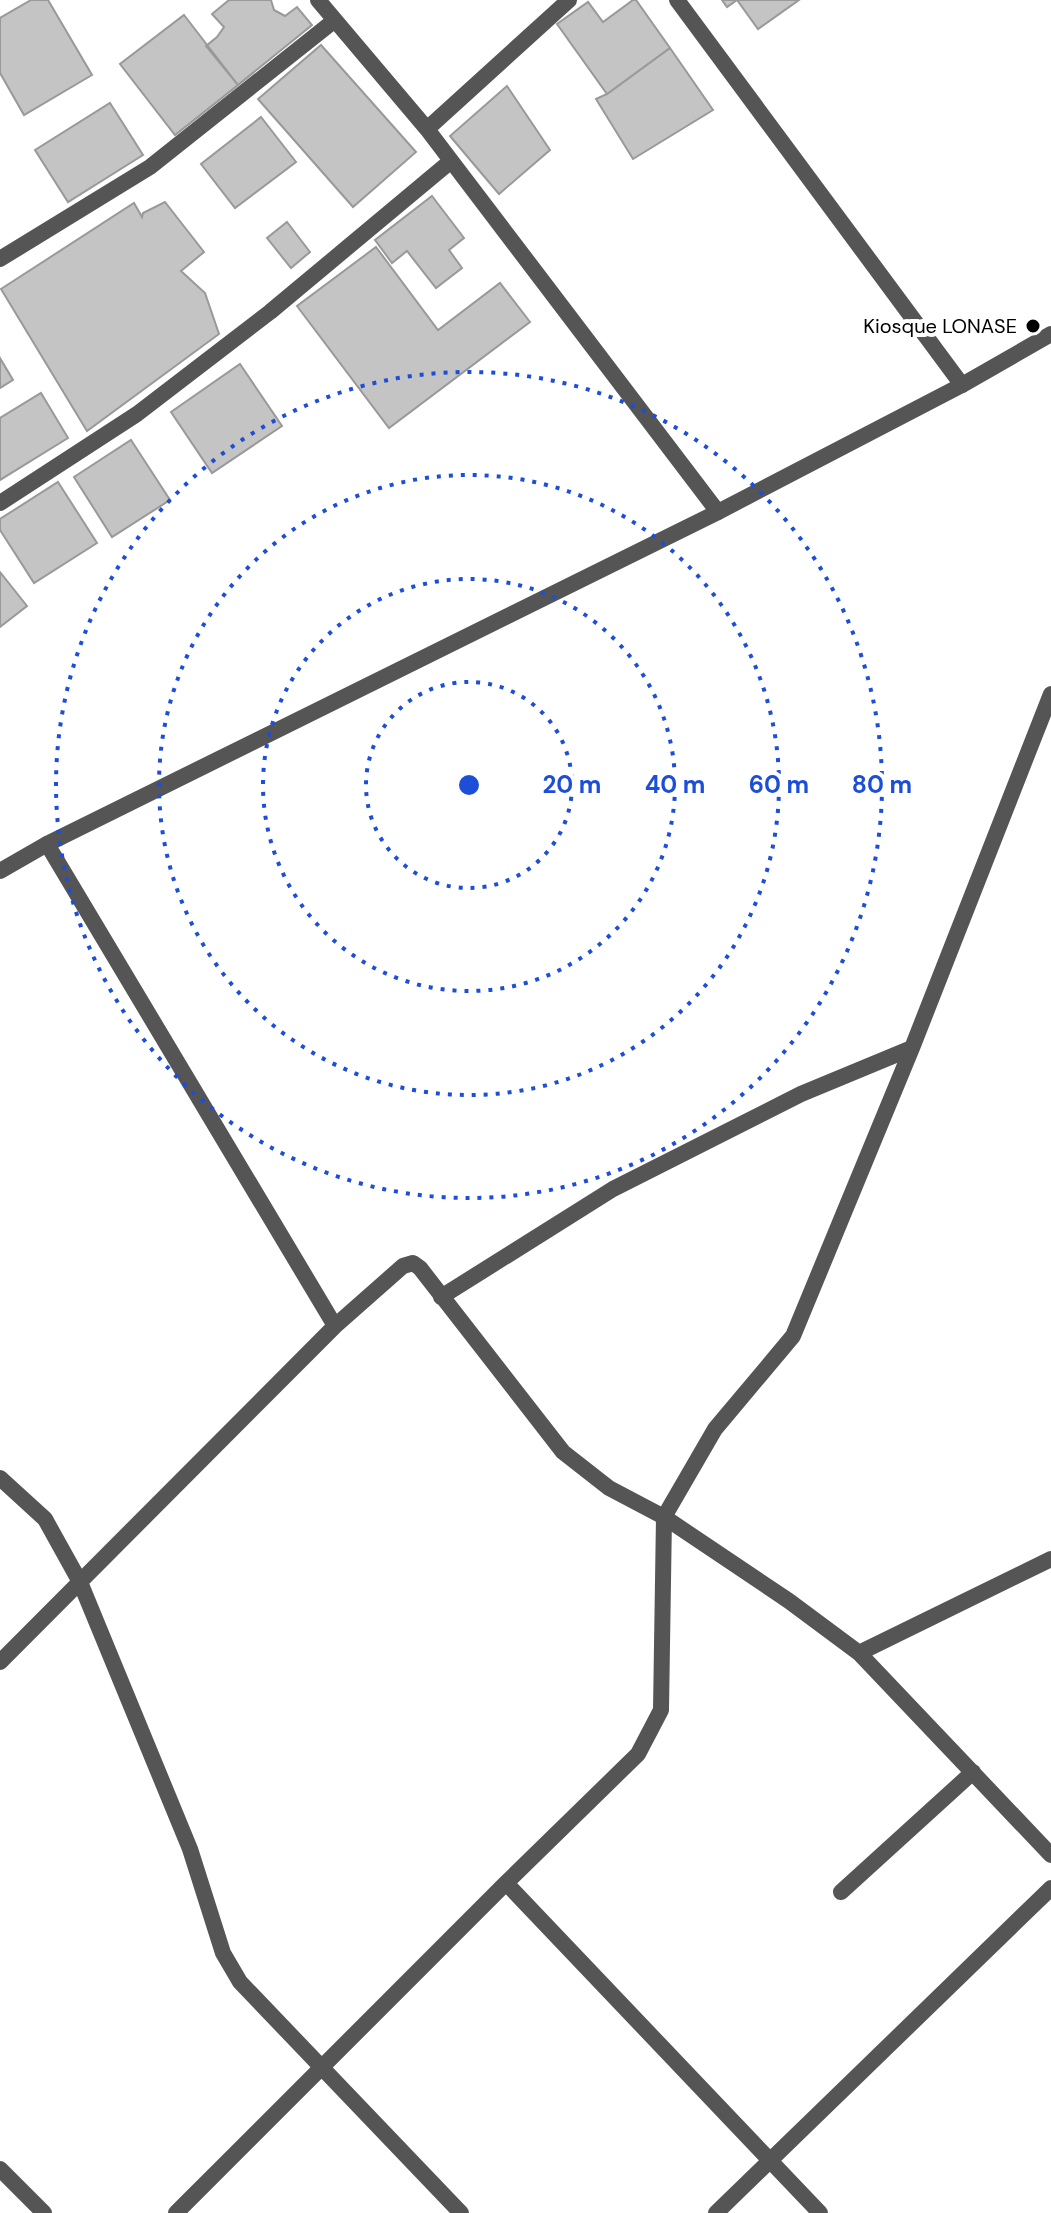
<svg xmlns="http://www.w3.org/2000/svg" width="1051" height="2213" font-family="'DM Sans',sans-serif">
	<rect width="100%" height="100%" fill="#fff"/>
	<path fill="#c4c4c4" stroke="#999" stroke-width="2" d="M31 0H48L92 75 24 115 0 73V18Z
		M229 0H271L274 10 285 16 297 7 312 25 238 85 206 46 217 37 224 27 212 14Z
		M633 0H636L670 48 607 94 557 24 588 2 603 22Z
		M722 0H799L758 29 737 0 727 7Z
		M184 15 238 85 175 135 120 64Z
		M321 45 416 152 353 207 258 99Z
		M670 48 713 110 633 159 596 99 607 94Z
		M507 86 550 150 499 194 450 136Z
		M110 103 143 155 68 202 35 150Z
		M261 117 296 162 235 208 201 164Z
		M432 196 464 238 449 250 462 268 436 288 407 251 392 263 375 240Z
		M165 202 204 252 181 271 205 293 219 334 87 431 1 289 134 203 142 217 143 213Z
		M287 222 310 252 291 268 267 238Z
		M376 247 438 330 500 283 530 322 389 428 297 306Z
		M0 358 13 380 0 388Z
		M240 364 282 426 212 473 171 412Z
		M41 393 68 438 0 480V418Z
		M131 440 170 500 112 537 74 477Z
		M58 482 97 543 34 583 0 530V519Z
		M0 572 27 606 0 627Z"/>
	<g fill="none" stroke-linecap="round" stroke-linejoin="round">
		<path stroke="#555" stroke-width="16" d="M318 0 427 129 718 512
			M677 0 962 385
			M427 129 569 0
			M0 259 150 167 335 20
			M0 503 137 414 270 312 451 161
			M47 844 335 1326
			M441 1297 613 1189 801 1094 912 1048
			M0 1478 45 1519 80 1582 190 1849 223 1953 240 1982 461 2213
			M859 1653 1051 1559
			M0 1662 335 1326 403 1266 413 1263 420 1268 563 1452 609 1488 664 1517 789 1601 859 1653 1051 1855
			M506 1883 820 2213
			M841 1892 973 1772
			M0 2169 44 2213
			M176 2213 506 1883 638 1754 661 1710 664 1517 715 1429 793 1336 912 1048 1051 694
			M716 2213 1051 1888"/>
		<path stroke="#555" stroke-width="16" d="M0 871 47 844 718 512 962 385 1051 334"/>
	</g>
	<g fill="none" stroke="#1d4ed8" stroke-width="4" stroke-dasharray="4 8">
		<circle cx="469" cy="785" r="103"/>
		<circle cx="469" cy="785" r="206"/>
		<circle cx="469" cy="785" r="310"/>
		<circle cx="469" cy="785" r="413"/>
	</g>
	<circle fill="#000" stroke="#fff" stroke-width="3" cx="1033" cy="326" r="8"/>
	<g text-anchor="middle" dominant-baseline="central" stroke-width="8" stroke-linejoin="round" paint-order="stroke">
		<g font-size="20" fill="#000" stroke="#fff" text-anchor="end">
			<text x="1017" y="326">Kiosque LONASE</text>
		</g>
	</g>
	<circle cx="469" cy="785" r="12" fill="#1d4ed8" stroke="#fff" stroke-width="4"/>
	<g font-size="24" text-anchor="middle" font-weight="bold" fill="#1d4ed8" stroke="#fff" stroke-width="8" stroke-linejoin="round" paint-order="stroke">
		<text x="572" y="793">20 m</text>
		<text x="675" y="793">40 m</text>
		<text x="779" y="793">60 m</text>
		<text x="882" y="793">80 m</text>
	</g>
</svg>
